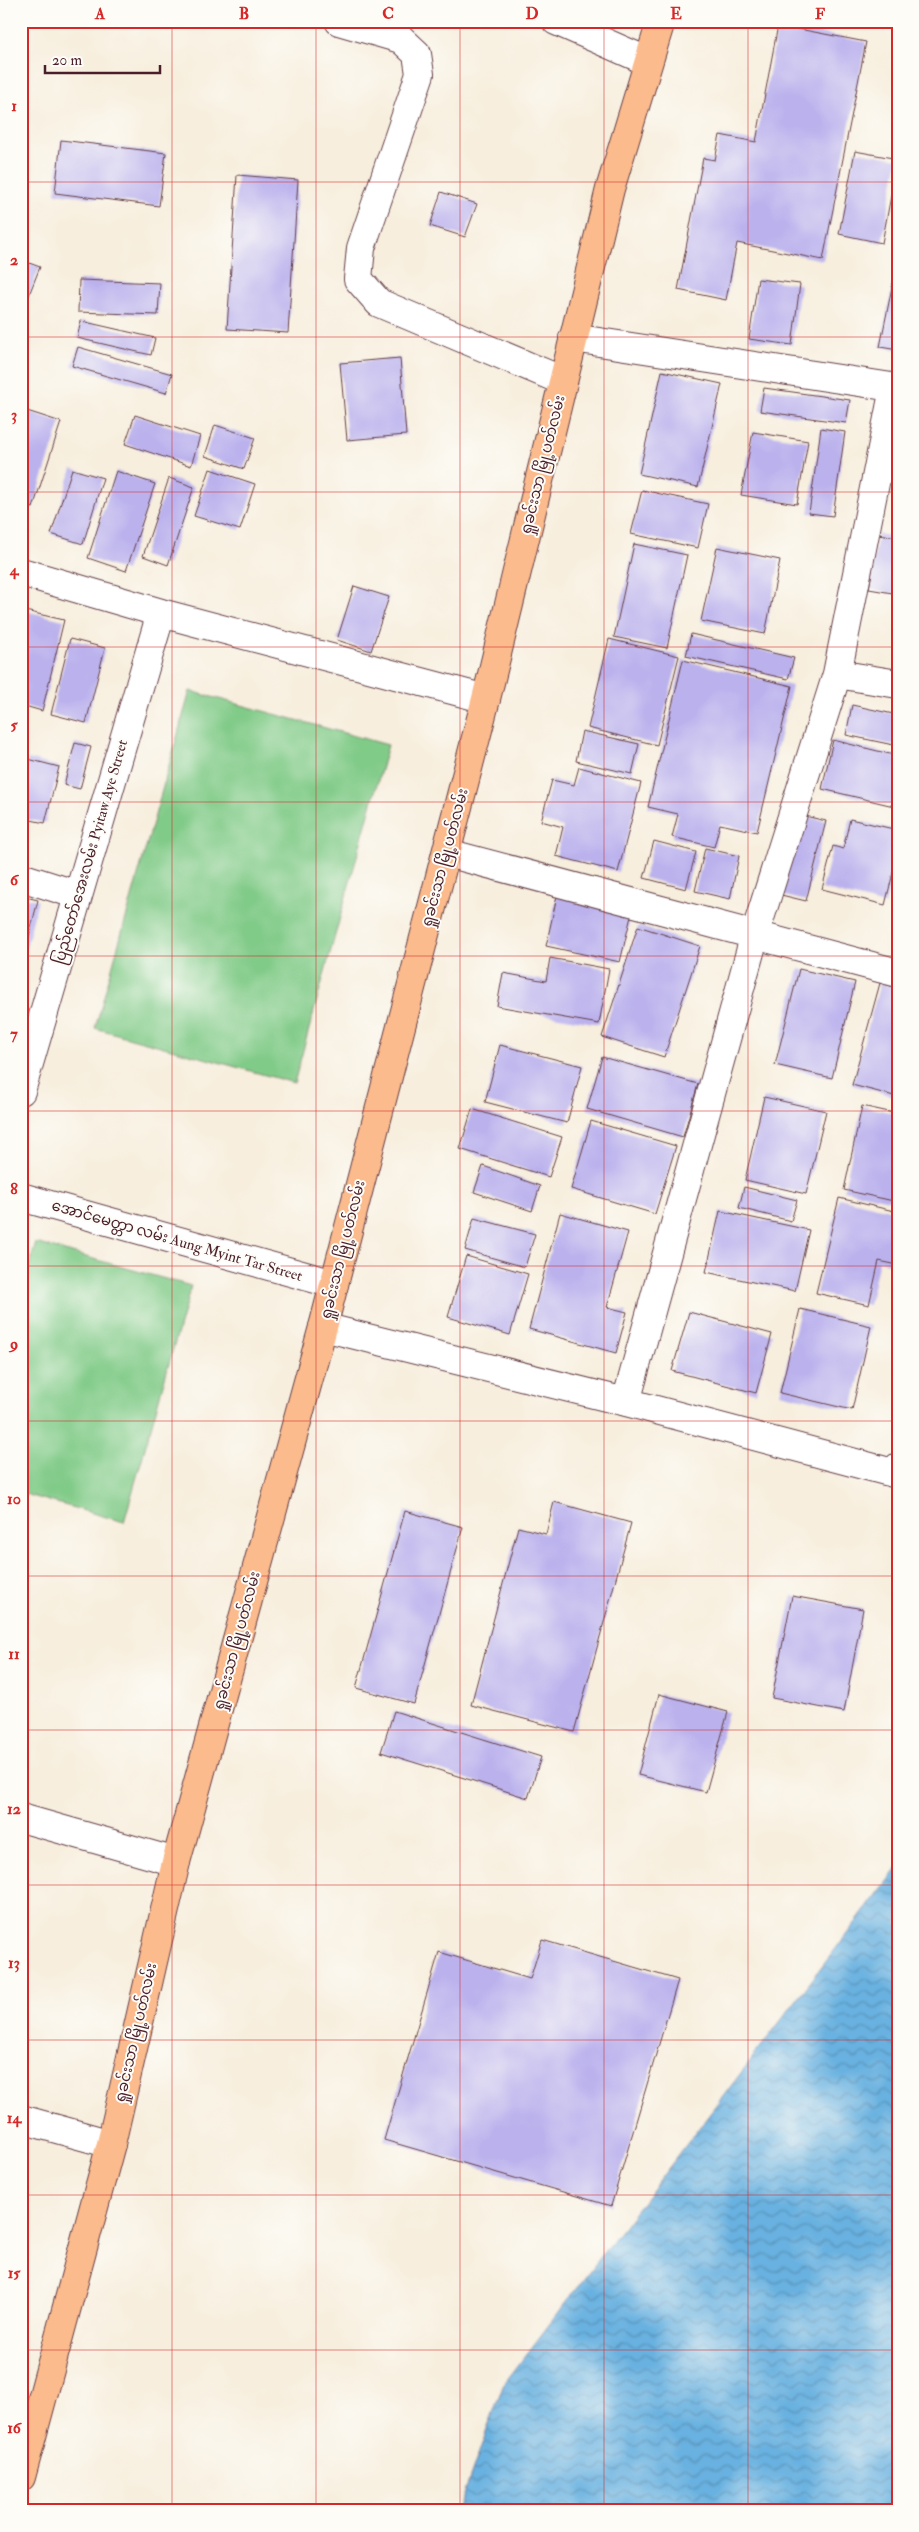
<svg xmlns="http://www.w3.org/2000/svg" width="919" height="2532" font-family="'IM FELL Double Pica','Noto Sans Myanmar',serif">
	<defs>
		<pattern id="water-waves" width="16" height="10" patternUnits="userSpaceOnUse" patternTransform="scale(1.25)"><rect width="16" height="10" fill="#68b1e0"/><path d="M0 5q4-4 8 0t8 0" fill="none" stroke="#588fb6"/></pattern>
	</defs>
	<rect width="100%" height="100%" fill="#fdfcf7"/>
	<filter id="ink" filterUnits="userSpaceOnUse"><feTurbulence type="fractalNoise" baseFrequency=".02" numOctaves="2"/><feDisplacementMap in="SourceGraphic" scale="10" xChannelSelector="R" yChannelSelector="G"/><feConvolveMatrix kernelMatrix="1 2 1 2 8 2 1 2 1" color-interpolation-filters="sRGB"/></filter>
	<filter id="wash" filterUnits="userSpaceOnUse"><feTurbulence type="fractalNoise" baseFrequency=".0096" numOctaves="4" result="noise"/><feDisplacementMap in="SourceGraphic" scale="20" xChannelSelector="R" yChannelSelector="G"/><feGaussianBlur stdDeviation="1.12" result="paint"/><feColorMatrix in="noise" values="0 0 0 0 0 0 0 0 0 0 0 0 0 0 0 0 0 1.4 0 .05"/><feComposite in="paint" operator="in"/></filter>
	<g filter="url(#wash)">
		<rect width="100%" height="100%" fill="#f7eedd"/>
		<path fill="#81cb88" stroke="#66755a" d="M190 691 388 745 294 1083 95 1028Z
			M36 1243 191 1286 124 1522 21 1493V1293Z"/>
		<path fill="url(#water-waves)" stroke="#596886" d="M898 1867V2511H458L503 2385Z"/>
		<g id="blocks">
			<path fill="#bbb2ed" d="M778 25 866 42 823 260 737 243 726 300 678 290 703 158 715 160 720 135 756 142Z
				M61 140 166 153 159 206 55 193Z
				M855 151 898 159 882 243 839 234Z
				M237 175 298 180 288 333 227 329Z
				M441 192 477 204 465 237 430 226Z
				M21 260 40 267 21 315Z
				M897 262H898V350L880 347Z
				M758 279 800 284 792 345 749 339Z
				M79 280 160 283 158 315 78 312Z
				M81 321 155 338 151 355 77 338Z
				M78 347 172 374 166 393 72 366Z
				M400 358 406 435 347 440 340 363Z
				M662 371 722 384 698 487 639 474Z
				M764 388 850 400 846 423 760 411Z
				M21 409 61 422 33 508 21 504Z
				M135 415 200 436 191 466 125 444Z
				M215 425 255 438 244 469 205 456Z
				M821 428 845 432 833 516 809 513Z
				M753 432 808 441 797 504 741 495Z
				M72 469 103 478 83 544 51 534Z
				M210 469 255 484 240 530 194 516Z
				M116 471 155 484 126 571 88 558Z
				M169 478 194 487 168 565 143 556Z
				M642 490 708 504 698 548 631 534Z
				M878 534 898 537V594L869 589Z
				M634 544 687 555 667 648 614 637Z
				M717 547 780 560 765 634 701 621Z
				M354 586 389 597 371 651 337 640Z
				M21 610 64 620 42 711 21 705Z
				M691 634 794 658 788 679 686 656Z
				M70 639 105 648 86 723 51 714Z
				M609 639 679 656 657 745 588 728Z
				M683 660 792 686 757 832 720 824 714 847 672 837 678 814 648 807Z
				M852 705 898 715V746L846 735Z
				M582 731 639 744 632 774 576 761Z
				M833 740 898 756V807L822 789Z
				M75 743 91 747 80 789 64 785Z
				M28 759 59 767 45 823 21 818V785Z
				M579 767 641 783 618 872 556 856 563 827 541 821 552 780 574 785Z
				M797 814 826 821 806 901 777 894Z
				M850 819 898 830V853L885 905 822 889 833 846 843 849Z
				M654 841 696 852 686 889 644 878Z
				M705 848 739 856 730 899 695 891Z
				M21 896 38 900 22 964H21Z
				M557 896 632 912 620 962 546 946Z
				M898 909V922L894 921Z
				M638 926 700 946 664 1057 602 1037Z
				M550 958 609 969 599 1024 497 1006 503 973 546 981Z
				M799 969 855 982 832 1078 775 1065Z
				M880 983 898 988V1097L852 1085Z
				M500 1045 582 1066 567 1123 485 1102Z
				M602 1057 698 1084 683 1137 587 1109Z
				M764 1097 826 1111 806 1194 745 1180Z
				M862 1106 898 1114V1202L844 1190Z
				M472 1109 562 1137 549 1177 460 1149Z
				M591 1121 676 1146 655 1214 571 1189Z
				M483 1166 540 1186 532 1211 474 1192Z
				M744 1187 797 1200 791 1221 739 1208Z
				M839 1198 898 1212V1265L879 1261 869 1305 816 1293Z
				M720 1211 809 1230 795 1291 706 1272Z
				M560 1213 628 1232 607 1307 627 1312 616 1353 529 1329Z
				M474 1218 535 1234 525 1267 465 1250Z
				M466 1256 528 1274 510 1335 448 1317Z
				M800 1309 871 1326 852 1410 780 1393Z
				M689 1312 772 1334 756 1393 672 1371Z
				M554 1502 631 1523 574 1732 471 1705 518 1527 546 1534Z
				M405 1511 463 1527 414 1704 356 1688Z
				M792 1596 863 1609 844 1712 772 1698Z
				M659 1694 728 1712 706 1792 638 1775Z
				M394 1711 541 1757 528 1798 381 1752Z
				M542 1940 678 1980 611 2206 384 2140 439 1952 530 1979Z"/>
		</g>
	</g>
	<g filter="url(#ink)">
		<use href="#blocks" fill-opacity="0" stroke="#643e46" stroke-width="1"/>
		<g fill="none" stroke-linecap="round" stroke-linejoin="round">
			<defs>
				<path id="minor" d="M339 21 401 39 417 54 420 74 361 248 358 279 379 303 563 381
					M556 21 647 61
					M573 338 898 388
					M21 572 161 613 486 699
					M837 674 894 388
					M447 853 898 973
					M21 877 78 895
					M21 1091 161 613
					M21 1197 334 1284
					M323 1327 626 1402 893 1473 898 1467
					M626 1402 755 934 837 674 898 684
					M21 1818 176 1862
					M21 2119 111 2144"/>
				<path id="major" d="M21 2477 111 2144 176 1862 323 1327 486 699 610 189 661 21"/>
			</defs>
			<use href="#minor" stroke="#643e46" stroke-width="30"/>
			<use href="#major" stroke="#643e46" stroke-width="30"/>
			<use href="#minor" stroke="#fff" stroke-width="28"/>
			<use href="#major" stroke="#fbbb8d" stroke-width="28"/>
		</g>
	</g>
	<path fill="none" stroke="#d62828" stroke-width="1" stroke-opacity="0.55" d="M172 21V2511M316 21V2511M460 21V2511M604 21V2511M748 21V2511M21 182H898M21 337H898M21 492H898M21 647H898M21 802H898M21 956H898M21 1111H898M21 1266H898M21 1421H898M21 1576H898M21 1730H898M21 1885H898M21 2040H898M21 2195H898M21 2350H898"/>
	<g text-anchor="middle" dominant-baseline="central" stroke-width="4" stroke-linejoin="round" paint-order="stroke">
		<g font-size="15" fill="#4a1f2b" stroke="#fdfcf7">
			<text transform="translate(543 465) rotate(-76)">ရှုခင်းသာ မြို့ပတ်လမ်း</text>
			<text transform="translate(91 852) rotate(-74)">ပြည်တော်အေးလမ်း Pyitaw Aye Street</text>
			<text transform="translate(445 858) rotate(-75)">ရှုခင်းသာ မြို့ပတ်လမ်း</text>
			<text transform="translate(177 1241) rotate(16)">အောင်မေတ္တာ လမ်း Aung Myint Tar Street</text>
			<text transform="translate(343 1250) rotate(-76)">ရှုခင်းသာ မြို့ပတ်လမ်း</text>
			<text transform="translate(237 1641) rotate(-75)">ရှုခင်းသာ မြို့ပတ်လမ်း</text>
			<text transform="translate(136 2033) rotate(-77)">ရှုခင်းသာ မြို့ပတ်လမ်း</text>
		</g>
	</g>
	<rect width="919" height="2532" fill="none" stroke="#fdfcf7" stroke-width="55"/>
	<path d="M45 65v8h115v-8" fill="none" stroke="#4a1f2b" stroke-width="2.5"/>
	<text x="52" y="65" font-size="15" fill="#4a1f2b" stroke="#fdfcf7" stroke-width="4" paint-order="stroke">20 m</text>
	<rect x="28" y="28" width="864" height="2476" fill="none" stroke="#d62828" stroke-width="2"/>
	<g font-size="16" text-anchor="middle" font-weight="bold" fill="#d62828">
		<text x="100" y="19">A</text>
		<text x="244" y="19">B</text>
		<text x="388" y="19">C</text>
		<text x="532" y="19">D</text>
		<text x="676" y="19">E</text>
		<text x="820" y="19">F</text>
		<text x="14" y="111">1</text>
		<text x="14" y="265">2</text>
		<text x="14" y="420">3</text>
		<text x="14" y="575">4</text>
		<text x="14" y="730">5</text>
		<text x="14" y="885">6</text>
		<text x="14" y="1039">7</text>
		<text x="14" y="1194">8</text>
		<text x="14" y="1349">9</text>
		<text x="14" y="1504">10</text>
		<text x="14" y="1659">11</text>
		<text x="14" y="1814">12</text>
		<text x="14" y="1968">13</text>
		<text x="14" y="2123">14</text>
		<text x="14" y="2278">15</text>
		<text x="14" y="2433">16</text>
	</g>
</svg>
